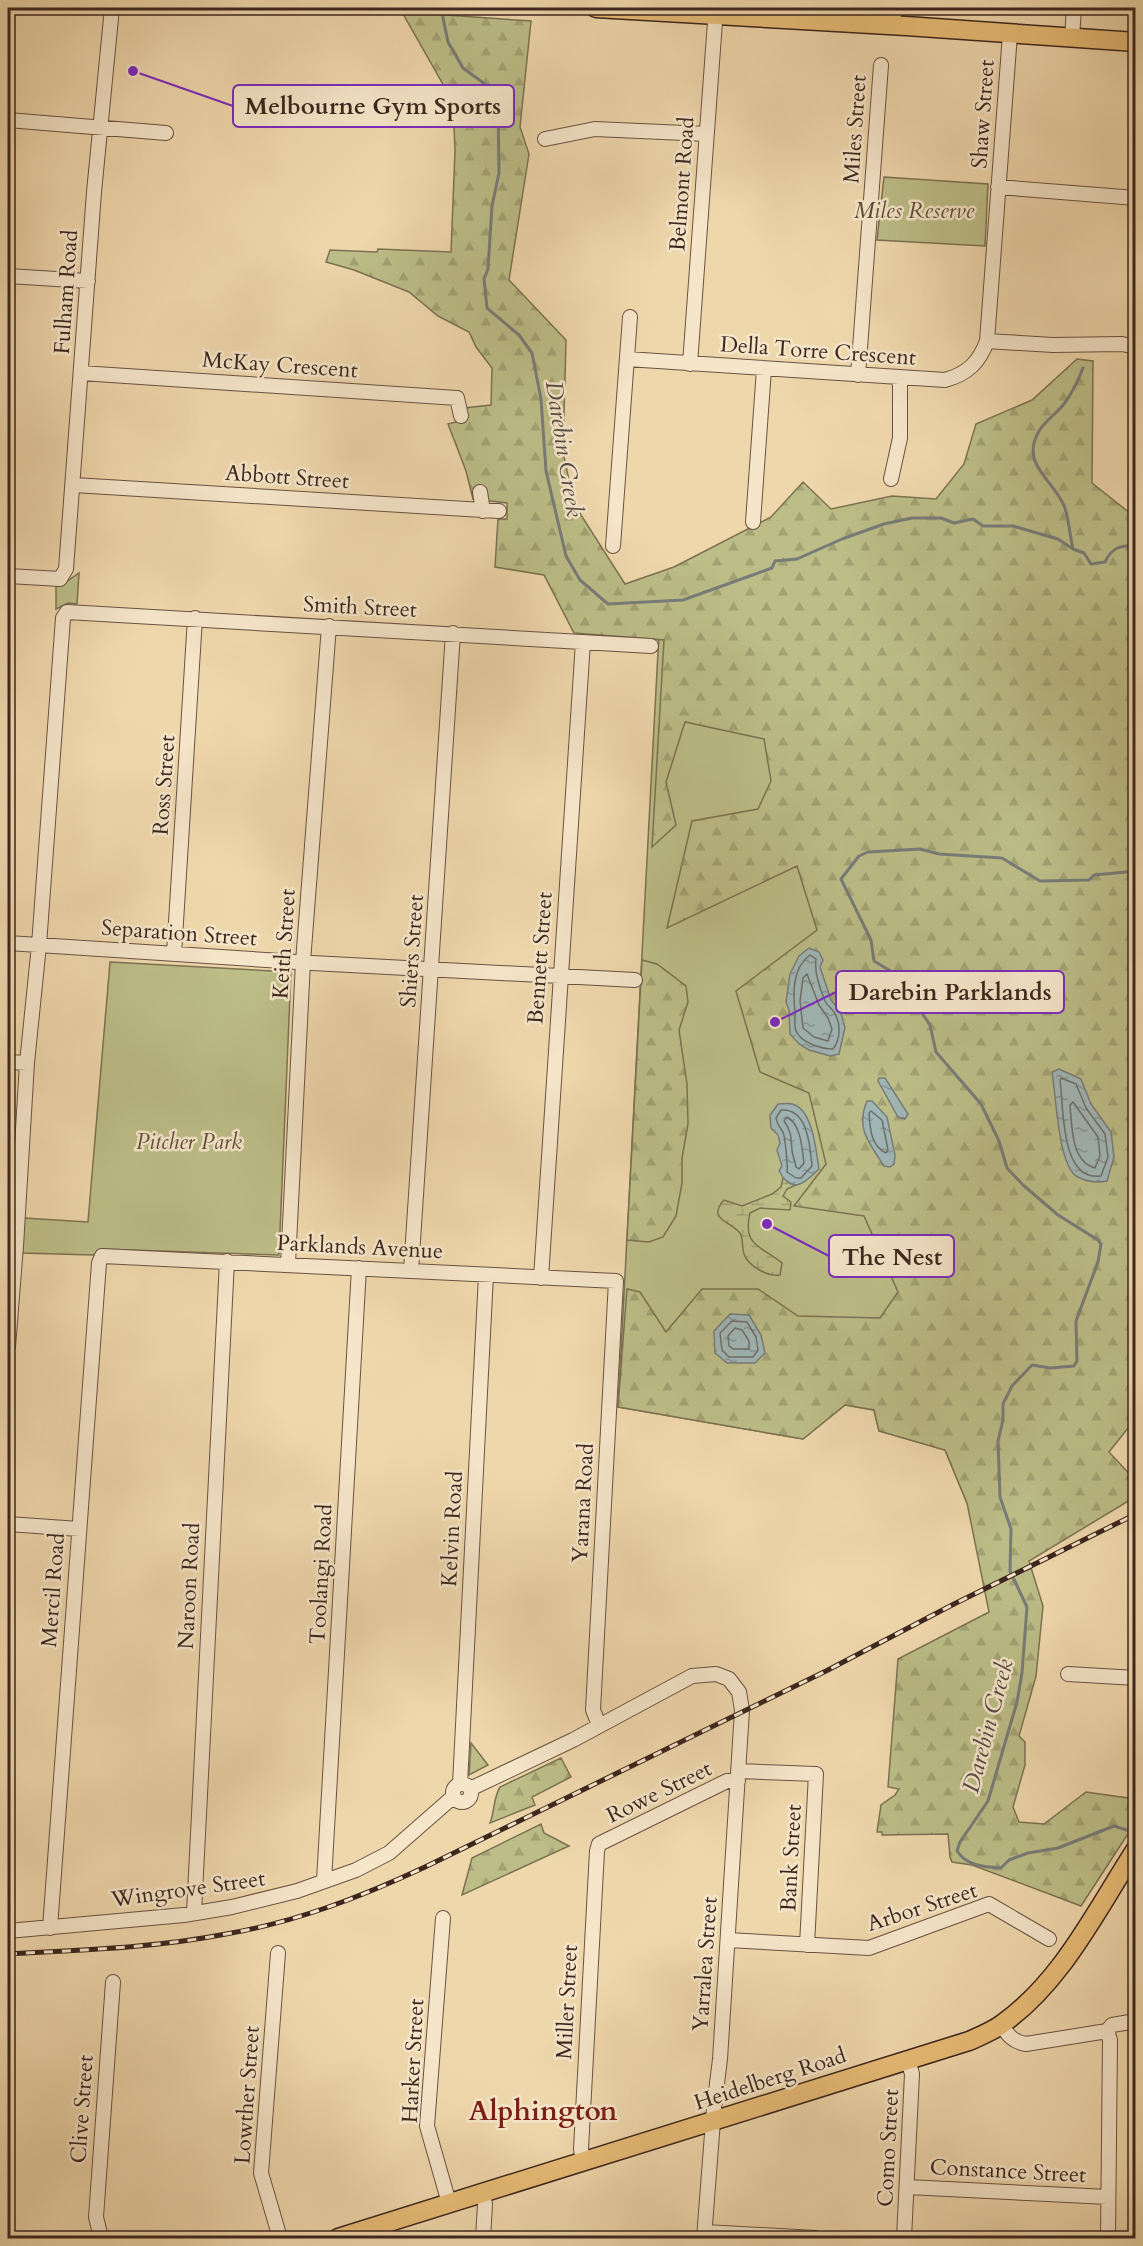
<svg xmlns="http://www.w3.org/2000/svg" width="1143" height="2246" font-family="Cardo,serif">
	<defs>
		<pattern id="forest-firs" width="22" height="20" patternUnits="userSpaceOnUse" patternTransform="scale(1.5)"><rect width="22" height="20" fill="#bcbd87"/><path d="M5 1l3.5 6h-7zM16 11l3.5 6h-7z" fill="#a2a274"/></pattern>
		<pattern id="wetland-marsh" width="20" height="14" patternUnits="userSpaceOnUse" patternTransform="scale(1.5)"><rect width="20" height="14" fill="#bcbd87"/><path d="M1 5h8M5 5V1M11 12h8M15 12V8" fill="none" stroke="#a2a274"/></pattern>
		<pattern id="water-ripples" width="26" height="14" patternUnits="userSpaceOnUse" patternTransform="scale(1.5)"><rect width="26" height="14" fill="#a0b6b6"/><path d="M2 4q2-2 4 0t4 0M15 11q2-2 4 0t4 0" fill="none" stroke="#849493"/></pattern>
	</defs>
	<rect width="100%" height="100%" fill="#efd7ac"/>
	<filter id="stains"><feTurbulence type="fractalNoise" baseFrequency=".00333" numOctaves="4"/><feColorMatrix values="0 0 0 0 .2 0 0 0 0 .09 0 0 0 0 .02 0 0 0 .5 -.17"/></filter>
	<radialGradient id="worn" r=".72"><stop offset=".6" stop-color="#630" stop-opacity="0"/><stop offset="1" stop-color="#630" stop-opacity=".3"/></radialGradient>
	<path fill="#bcbd87" stroke="#7c7252" stroke-width="1.5" d="M884 177 988 184 985 246 877 240Z
		M79 573 77 604 68 603 56 609V586L63 584Z
		M779 582 967 1503 945 1450 879 1431 874 1410 845 1405 803 1439 618 1407 660 614Z
		M110 962 291 972 279 1255 101 1249 94 1255 21 1253 24 1218 88 1222Z
		M471 1743 488 1765 469 1775Z"/>
	<path fill="url(#forest-firs)" stroke="#7c7252" stroke-width="1.5" d="M402 12 531 21 520 127 529 154 509 280 566 340 563 452 574 504 625 584 674 567 771 517 803 482 831 509 892 496 936 499 964 464 976 424 1032 400 1077 359 1093 361 1092 483 1131 514 1136 515V1418L1109 1452 1135 1480V1497L1029 1561 1043 1606 1036 1676 1019 1736 1025 1742V1765L1013 1807 1019 1822 1044 1824 1086 1792 1135 1799V1823L1081 1906 972 1865 952 1862 950 1857 948 1834 882 1835V1832H877L881 1805 895 1795 899 1789 888 1787 898 1659 989 1612 967 1503 945 1450 879 1431 874 1410 845 1405 803 1439 618 1407 627 1289 640 1292 666 1332 702 1289H758L798 1316 880 1318 898 1292 864 1216 794 1206 826 1164 809 1093 760 1072 736 991 817 930 797 866 667 928 692 821 758 809 771 781 764 739 685 722 666 782 676 825 652 847 664 640 574 633 544 575 495 567 498 519H507V503L473 499 466 471 448 424 467 419 464 408 491 405 492 368 476 347 469 332 438 316 409 292 354 270 326 262 330 250 377 252 378 249 451 252 455 151 453 102Z
		M642 960 657 964 686 986 688 1002 679 1030 687 1084 688 1124 682 1158V1183L676 1216 663 1237 649 1242 627 1240Z
		M561 1758 571 1777 532 1797 535 1805 490 1823C495 1810 493 1799 500 1787Z
		M541 1824 544 1833 569 1846 462 1895 472 1858Z"/>
	<path fill="url(#wetland-marsh)" stroke="#7c7252" stroke-width="1.5" d="M783 1178 796 1185 787 1189 783 1196 791 1202 790 1210 760 1208 750 1213C742 1247 762 1246 782 1263L780 1275C768 1277 748 1266 744 1254 742 1248 743 1241 741 1235 735 1222 705 1221 724 1200L742 1206 772 1194 781 1187Z"/>
	<path fill="url(#water-ripples)" stroke="#787c79" stroke-width="1.5" d="M809 948 819 952 823 960 820 967 831 1000 840 1010 845 1027 839 1054 830 1056 809 1050 799 1044 790 1034 789 1010 786 1002 790 974 799 956Z
		M1059 1069 1081 1079 1091 1104 1111 1132 1114 1157 1107 1181C1096 1183 1086 1182 1076 1176 1058 1163 1056 1095 1052 1072Z
		M879 1078H885L908 1114 905 1119 898 1117 878 1081Z
		M867 1101H872L887 1117 895 1155 894 1164 890 1167 884 1166C870 1144 855 1129 867 1101Z
		M778 1104C782 1104 788 1103 792 1104 813 1109 816 1151 819 1169 806 1182 792 1196 779 1171L782 1166 777 1150 780 1143 778 1135 771 1128 770 1115Z
		M730 1314 749 1315 761 1335 765 1353 755 1363H727L715 1353 714 1331Z"/>
	<g fill="none" stroke-linecap="round" stroke-linejoin="round">
		<path stroke="#6e6e6a" stroke-width="1.5" d="M810 955 816 959C814 971 820 989 825 1001 827 1005 831 1008 834 1012 841 1023 841 1039 833 1049 822 1049 801 1043 796 1031 794 1026 795 1018 795 1012 793 993 792 968 810 955Z
			M807 974 819 1005 828 1018 832 1029 828 1041 814 1037 803 1028 800 1001 803 978Z
			M1061 1078 1076 1084 1086 1108 1105 1134 1108 1157 1101 1176C1060 1182 1064 1107 1060 1081Z
			M1073 1102 1098 1137 1100 1156 1095 1168C1071 1162 1072 1126 1070 1105Z
			M781 1110C808 1108 810 1146 812 1166L801 1178H796L787 1172C788 1167 785 1136 783 1132 779 1126 777 1125 776 1118Z
			M871 1111 882 1120 888 1150 886 1153C871 1146 870 1129 869 1113Z
			M787 1117C801 1124 802 1149 804 1163L799 1169 796 1167C795 1162 793 1156 792 1151 791 1139 792 1132 784 1121Z
			M732 1321 747 1322 756 1337 758 1350 753 1357H729L722 1350 720 1333Z
			M735 1328 742 1330 749 1341V1349H733L729 1346 728 1336Z"/>
		<path stroke="#787c79" stroke-width="3" d="M441 8 448 42 463 68 489 87 498 104 499 173 492 206 488 269 484 279 487 308 519 335 532 353 541 399 546 471 566 556 580 580 608 604 683 600 772 568 775 561 797 559 842 539 884 524 912 518H941L954 523 973 519 983 526H1013L1058 539 1073 549 1084 553 1091 564 1105 562C1112 547 1120 546 1136 545
			M1073 549C1070 536 1069 521 1065 508 1055 480 1019 465 1039 431 1045 421 1056 414 1064 404 1072 393 1078 381 1083 368
			M1136 871 1094 875 1089 880 1040 881 1002 858 939 854 920 849 868 852 859 856 841 879 871 940 874 961 904 979 909 994 930 1025 936 1052 981 1104 999 1141 1007 1168 1023 1185 1058 1215 1098 1240 1101 1244 1098 1262 1076 1321 1077 1361 1074 1366 1050 1368 1032 1365 1012 1386 1003 1404V1420L998 1441 1000 1497 1011 1529 1010 1571 1027 1607 1022 1673 1017 1702 988 1801 960 1842 957 1851C967 1866 984 1867 1001 1868L1009 1860 1028 1853 1058 1848 1114 1826 1136 1833"/>
		<defs>
			<path id="minor" d="M1072 38 1074 8
				M8 120 166 133
				M545 139 595 129 707 134
				M998 187 1136 198
				M8 276 88 281
				M987 341 1053 345 1122 344 1136 347
				M627 359 945 380C967 374 979 363 987 341L1010 34
				M690 364 716 8
				M81 373 457 398 461 416
				M858 375 881 65
				M891 479 900 438V378
				M74 485 499 511
				M480 492 483 511
				M753 522 764 369
				M613 546 630 317
				M8 576 60 579 66 569 94 192 112 8
				M8 943 312 963 635 980
				M174 954 195 618
				M8 1062 27 1063
				M288 1264 303 962 329 626
				M411 1271 453 633
				M541 1278 583 642
				M8 1347 16 1246 27 1063 39 945 63 618 67 612 651 646
				M8 1524 79 1529
				M1068 1674 1136 1678
				M739 1771 816 1774 807 1945
				M453 1793a9 9 0 1 1 18 0a9 9 0 1 1-18 0Z
				M460 1784 486 1275
				M470 1789 573 1740 692 1676 716 1674 729 1679 739 1692 742 1710 720 2059 714 2108 704 2238
				M324 1881 359 1268
				M194 1913 227 1261
				M443 1918 427 2126 449 2203
				M50 1928 99 1263 102 1256 616 1281 593 1710 599 1725
				M8 1931 184 1915 232 1907 297 1891 356 1870 389 1853 453 1797
				M728 1940 869 1948 989 1904 1049 1939
				M278 1953 261 2173 280 2238
				M1001 2025C1008 2035 1013 2042 1026 2044L1107 2031 1112 2025 1136 2021
				M1107 2031 1110 2040 1108 2238
				M583 2161 581 2149 597 1851 599 1844 727 1781H738
				M907 2187 1108 2197
				M380 2225 382 2238
				M705 2232 815 2238
				M101 2238 96 2217 113 1982
				M483 2238 485 2204 483 2194
				M904 2238 912 2074 908 2060"/>
			<path id="major" d="M596 8 906 26 1136 42
				M870 20 886 16 897 8
				M338 2238 969 2041C980 2036 993 2031 1002 2024 1062 1982 1097 1909 1136 1849"/>
		</defs>
		<use href="#minor" stroke="#695242" stroke-width="16"/>
		<use href="#major" stroke="#3c261e" stroke-width="21"/>
		<use href="#minor" stroke="#f5e5c9" stroke-width="14"/>
		<use href="#major" stroke="#e8bc76" stroke-width="18"/>
		<defs>
			<path id="rail" d="M8 1954C80 1950 154 1948 226 1934 296 1922 361 1897 425 1867L826 1671 954 1604 1136 1514"/>
		</defs>
		<use href="#rail" stroke="#3c261e" stroke-width="5"/>
		<use href="#rail" stroke="#f5e5c9" stroke-width="3" stroke-dasharray="9" stroke-linecap="butt"/>
	</g>
	<g text-anchor="middle" dominant-baseline="central" stroke-width="5" stroke-linejoin="round" paint-order="stroke">
		<g font-size="22" fill="#3c261e" stroke="#f5e5c9">
			<text transform="translate(983 114) rotate(-86)">Shaw Street</text>
			<text transform="translate(855 129) rotate(-86)">Miles Street</text>
			<text transform="translate(682 184) rotate(-86)">Belmont Road</text>
			<text transform="translate(66 292) rotate(-86)">Fulham Road</text>
			<text transform="translate(818 351) rotate(4)">Della Torre Crescent</text>
			<text transform="translate(280 365) rotate(4)">McKay Crescent</text>
			<text transform="translate(287 477) rotate(4)">Abbott Street</text>
			<text transform="translate(360 607) rotate(3)">Smith Street</text>
			<text transform="translate(164 785) rotate(-86)">Ross Street</text>
			<text transform="translate(179 933) rotate(4)">Separation Street</text>
			<text transform="translate(284 944) rotate(-86)">Keith Street</text>
			<text transform="translate(412 951) rotate(-86)">Shiers Street</text>
			<text transform="translate(540 958) rotate(-86)">Bennett Street</text>
			<text transform="translate(360 1247) rotate(3)">Parklands Avenue</text>
			<text transform="translate(583 1503) rotate(-87)">Yarana Road</text>
			<text transform="translate(452 1529) rotate(-87)">Kelvin Road</text>
			<text transform="translate(321 1574) rotate(-87)">Toolangi Road</text>
			<text transform="translate(189 1586) rotate(-87)">Naroon Road</text>
			<text transform="translate(53 1590) rotate(-86)">Mercil Road</text>
			<text transform="translate(659 1792) rotate(-26)">Rowe Street</text>
			<text transform="translate(791 1858) rotate(-87)">Bank Street</text>
			<text transform="translate(188 1889) rotate(-8)">Wingrove Street</text>
			<text transform="translate(922 1907) rotate(-18)">Arbor Street</text>
			<text transform="translate(705 1964) rotate(-86)">Yarralea Street</text>
			<text transform="translate(567 2002) rotate(-87)">Miller Street</text>
			<text transform="translate(413 2061) rotate(-87)">Harker Street</text>
			<text transform="translate(770 2079) rotate(-18)">Heidelberg Road</text>
			<text transform="translate(247 2095) rotate(-86)">Lowther Street</text>
			<text transform="translate(82 2109) rotate(-86)">Clive Street</text>
			<text transform="translate(888 2148) rotate(-87)">Como Street</text>
			<text transform="translate(1008 2171) rotate(3)">Constance Street</text>
		</g>
		<g font-size="22" font-style="italic" fill="#5c4c38" stroke="#f5e5c9">
			<text x="914" y="211">Miles Reserve</text>
			<text x="189" y="1142">Pitcher Park</text>
		</g>
		<g font-size="24" font-style="italic" fill="#554a44" stroke="#f5e5c9">
			<text transform="translate(564 449) rotate(81)">Darebin Creek</text>
			<text transform="translate(988 1726) rotate(-75)">Darebin Creek</text>
		</g>
		<g font-size="28" font-weight="bold" fill="#7a1f14" stroke="#f5e5c9">
			<text x="543" y="2111">Alphington</text>
		</g>
	</g>
	<path fill="none" stroke="#7b2cbf" stroke-width="2" d="M133 71L233 106M775 1022L836 992M767 1224L829 1256"/>
	<g fill="#7b2cbf" stroke="#f5e5c9" stroke-width="2">
		<circle cx="133" cy="71" r="6"/>
		<circle cx="775" cy="1022" r="6"/>
		<circle cx="767" cy="1224" r="6"/>
	</g>
	<g fill="#f5e5c9" stroke="#7b2cbf" stroke-width="2">
		<rect x="233" y="85" width="281" height="42" rx="6"/>
		<rect x="836" y="971" width="228" height="42" rx="6"/>
		<rect x="829" y="1235" width="125" height="42" rx="6"/>
	</g>
	<g font-size="24" text-anchor="middle" font-weight="bold" fill="#3c261e">
		<text x="373" y="114">Melbourne Gym Sports</text>
		<text x="950" y="1000">Darebin Parklands</text>
		<text x="892" y="1265">The Nest</text>
	</g>
	<rect width="1143" height="2246" fill="none" stroke="#efd7ac" stroke-width="30"/>
	<rect x="9" y="9" width="1125" height="2228" fill="none" stroke="#3c261e" stroke-width="3"/>
	<rect x="15" y="15" width="1113" height="2216" fill="none" stroke="#3c261e" stroke-width="1.5"/>
	<rect width="100%" height="100%" filter="url(#stains)"/>
	<rect width="100%" height="100%" fill="url(#worn)"/>
</svg>
